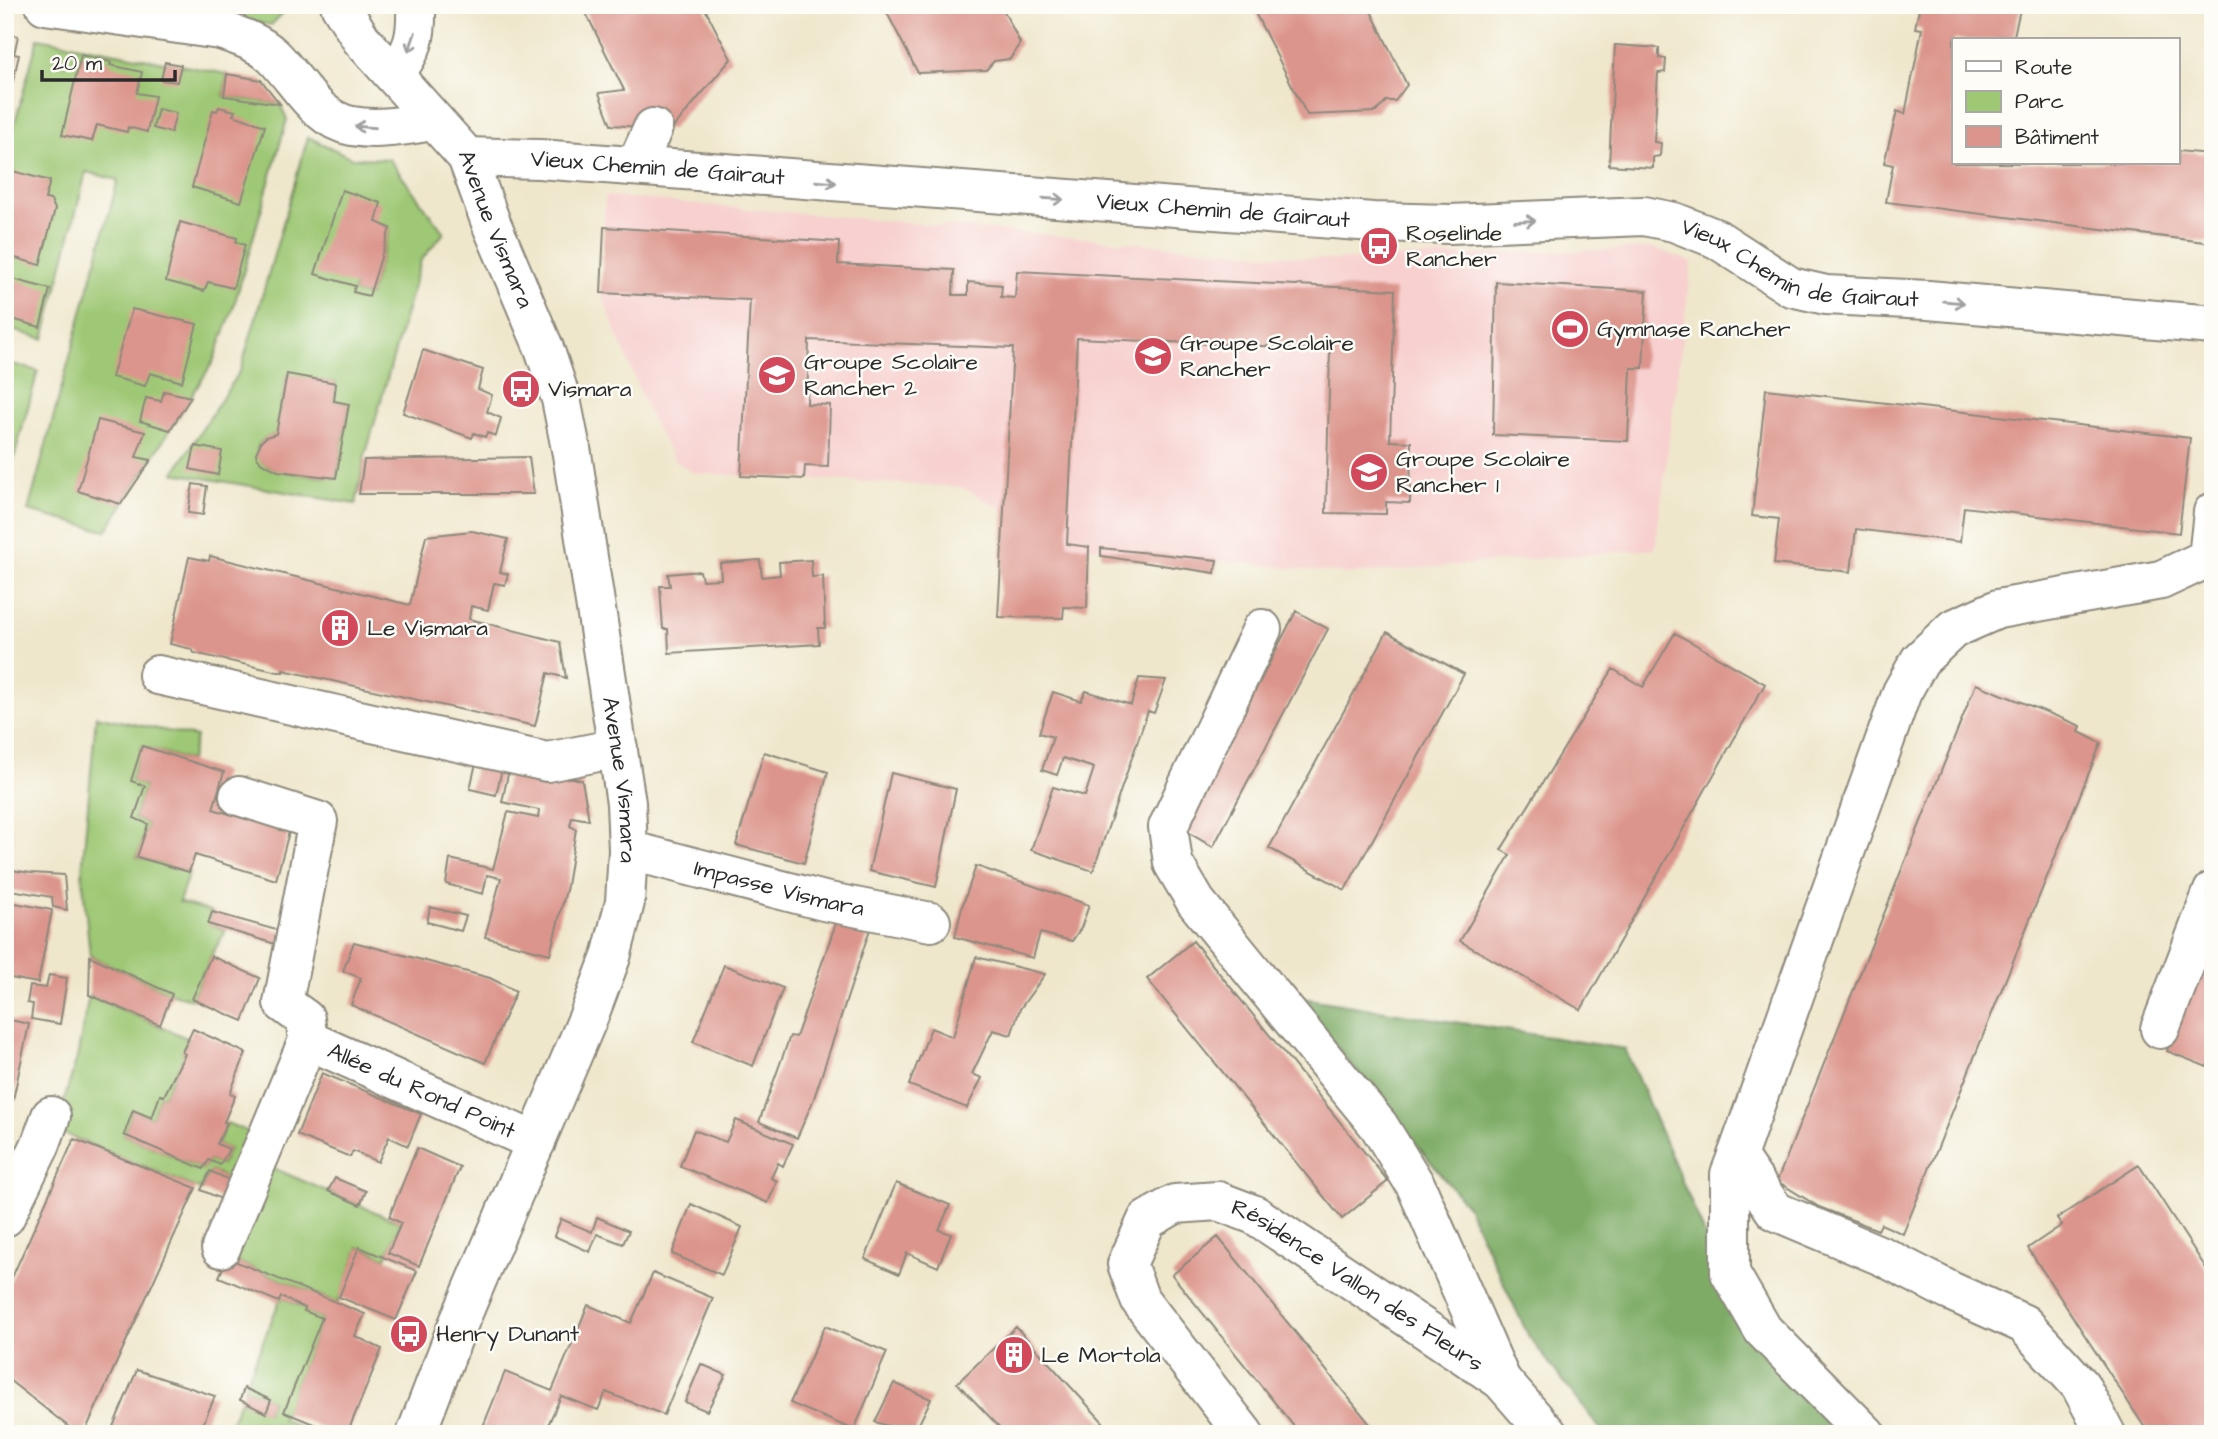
<svg xmlns="http://www.w3.org/2000/svg" width="2218" height="1439" font-family="'Architects Daughter',sans-serif">
	<rect width="100%" height="100%" fill="#fdfcf7"/>
	<filter id="ink" filterUnits="userSpaceOnUse"><feTurbulence type="fractalNoise" baseFrequency=".0143" numOctaves="2"/><feDisplacementMap in="SourceGraphic" scale="14" xChannelSelector="R" yChannelSelector="G"/><feConvolveMatrix kernelMatrix="1 2 1 2 8 2 1 2 1" color-interpolation-filters="sRGB"/></filter>
	<filter id="wash" filterUnits="userSpaceOnUse"><feTurbulence type="fractalNoise" baseFrequency=".00686" numOctaves="4" result="noise"/><feDisplacementMap in="SourceGraphic" scale="28" xChannelSelector="R" yChannelSelector="G"/><feGaussianBlur stdDeviation="1.57" result="paint"/><feColorMatrix in="noise" values="0 0 0 0 0 0 0 0 0 0 0 0 0 0 0 0 0 1.4 0 .05"/><feComposite in="paint" operator="in"/></filter>
	<g filter="url(#wash)">
		<rect width="100%" height="100%" fill="#efe7cc"/>
		<path fill="#f7d0cf" d="M605 196 1332 260 1653 248 1692 262 1655 549 1349 574 1090 547 1087 608 1064 607 1063 618 998 617 1004 510 962 487 694 473 675 461 651 419 601 293Z"/>
		<path fill="#9ec874" stroke="#647a50" stroke-width="2" fill-rule="evenodd" d="M182 5H291L271 25 184 8Z
			M38 38 227 74 224 96 280 104 287 119 233 309 213 362 106 531 28 511 118 180 86 172 44 339 5 328V159Z
			M308 137 352 158 389 159 444 233 421 260 364 460 356 504 174 473 241 369ZM376 222 390 228 369 296 353 292ZM287 375 336 383 334 401 349 405 336 478C320 476 254 474 257 451 258 440 267 437 276 434Z
			M5 362 38 371 5 491Z
			M96 716 196 737 190 761 142 746 131 781 145 786 134 818 148 824 137 857 189 872 179 902 212 912 209 924 226 930 211 956 192 999 172 994 90 956 82 872Z
			M89 995 189 1039 182 1052 185 1054 164 1096 160 1095 152 1118 133 1110 124 1135 203 1169 209 1160 221 1165 229 1149 217 1144 227 1123 256 1135 236 1183 210 1171 201 1190 196 1188 55 1130 77 1058Z
			M266 1165 401 1223 386 1258 359 1247 338 1303 227 1258Z
			M281 1297 305 1308V1311L322 1318 282 1419 313 1434H226L240 1400 267 1412 271 1400 244 1388Z"/>
		<path fill="#7eac66" stroke="#546c48" stroke-width="2" d="M1296 997 1625 1049 1701 1225 1738 1324 1848 1434H1604L1529 1337 1467 1206Z"/>
		<g id="blocks">
			<path fill="#dc958c" d="M582 5H703L731 59 672 129 611 125 599 93 624 90Z
				M883 5H1001L1020 43 1010 59 994 61 986 70 918 73Z
				M1251 5H1368L1407 85 1395 101H1386L1376 112 1307 115Z
				M1920 5H2021L2013 40H1954V163H2178V151L2209 154 2211 146H2213V243L1886 202 1893 165 1884 163 1897 111 1905 114 1922 29 1915 28Z
				M5 33 18 36 14 54 19 55 6 111Z
				M1615 45 1659 48V58L1666 59 1665 72 1658 73 1654 142 1661 143 1660 156 1653 157V168L1609 165Z
				M81 55 111 62 110 65 142 72 137 93 155 96 147 132 128 127 127 132 97 125 92 141 62 135Z
				M165 62 181 65 177 82 161 80Z
				M227 74 261 80 280 104 224 96Z
				M219 107 235 111 233 115 265 126 241 202 192 187 213 110 217 111Z
				M158 109 176 113 171 133 153 128Z
				M5 169 50 181 45 199 51 200 55 209 40 265 5 255Z
				M342 190 381 203 376 222 390 228 369 296 353 292 355 286 315 274Z
				M180 222 237 238 236 242 245 245 233 288 208 282 204 291 166 281Z
				M604 227 839 242 838 264 954 270 953 295H968V282L1002 285 1001 297 1015 298 1017 271 1395 290 1390 441 1411 442 1410 503 1386 502V514L1326 513 1330 349 1077 338 1067 544 1089 547 1087 608 1064 607 1063 618 998 617 1013 348 809 340 807 404 830 405 828 467 805 466 804 479 741 476 750 300 601 293Z
				M12 279 50 289 40 327 5 317V301Z
				M1496 282 1647 291 1643 368H1631L1628 441 1493 435Z
				M132 309 197 324 182 382 150 373 145 386 112 377Z
				M423 350 483 370 478 389 492 395 487 412 501 418 496 436 487 433 485 437 474 433 472 438 403 413Z
				M287 374 336 383 334 401 349 404 336 478 278 471 262 463 257 458 256 453 261 442 266 437 276 434Z
				M1766 389 2190 438 2179 533 1964 507 1960 542 1856 529 1851 572 1774 564 1779 519 1752 516Z
				M164 391 191 397 170 430 140 421 146 398 161 401Z
				M98 420 145 432 136 457 151 460 121 504 78 491Z
				M195 446 222 451 218 475 190 469Z
				M529 457 534 494H359L364 460Z
				M193 484 207 486 203 515 188 513Z
				M472 531 508 539 500 572 508 574 505 585 494 583 488 610 471 606 469 619 560 642 566 678 548 673 535 726 283 670V672H278L194 653 192 649 170 644 189 557 209 561 210 556 410 605 426 536Z
				M1101 548 1217 560 1215 573 1101 556Z
				M760 560 762 577 780 575 779 562 811 560 812 577 823 576 825 628H818L819 644 669 653 668 629H663L660 586H670L668 574 700 571 702 580 721 579 720 563Z
				M1296 611 1328 629 1213 847 1184 830Z
				M1387 632 1464 674 1345 890 1269 848Z
				M1675 633 1765 684 1581 1010 1460 941 1510 855 1501 850 1613 669 1643 687Z
				M1139 678 1166 680 1154 713 1148 711 1093 871 1031 850 1053 787 1085 796 1094 768 1063 758 1057 775 1042 770 1053 737 1039 733 1053 692 1081 701 1086 691 1131 705Z
				M1976 684 2081 726 2079 732 2101 743 1903 1234 1881 1224 1878 1230 1819 1207 1777 1181Z
				M142 746 224 772 213 809 289 832 276 880 195 855 189 872 137 857 148 824 134 818 145 786 131 781Z
				M764 752 828 772 804 863 736 845Z
				M476 763 502 769 496 795 470 789Z
				M510 765 582 780 589 820 572 817 570 826 576 829 567 886 550 954 485 937 501 878 487 875 483 894 446 884 450 859 493 869 508 812 538 818 539 810 502 802Z
				M891 773 956 789 936 887 869 871Z
				M976 866 1089 905 1081 928 1072 941 1040 933 1033 958 955 937 962 907Z
				M5 869 31 873 64 875 67 910 53 907 52 897 5 889Z
				M10 902 52 910 38 983 5 977V907H9Z
				M430 907 466 916 461 931 427 922Z
				M212 912 280 931 292 949 208 924Z
				M837 920 870 929 813 1101 797 1138 759 1122 790 1036 796 1037Z
				M2213 935V1053L2207 1067 2167 1051Z
				M1193 941 1388 1181 1342 1219 1147 979Z
				M354 942 490 978 516 991 485 1063 351 1005 361 978 343 971Z
				M90 956 172 994 160 1025 89 995Z
				M211 956 260 978 243 1021 192 999Z
				M976 957 1045 974 1020 1009 1011 1035 993 1030 972 1074 982 1078 967 1108 909 1085 931 1028 953 1037Z
				M724 965 783 988 753 1066 693 1042Z
				M49 975 67 978 60 1024 31 1019 33 1004 27 1003 30 986 46 988Z
				M5 1019 29 1024 13 1100 5 1098Z
				M193 1029 246 1053 230 1093 235 1096 224 1122 227 1123 217 1144 229 1149 220 1165 209 1160 203 1169 124 1135 133 1110 152 1118 160 1095 164 1096 185 1054 182 1052Z
				M322 1073 421 1114 408 1146 389 1137 378 1162 353 1151 350 1157 297 1135Z
				M736 1120 793 1144 783 1166 778 1163 771 1178 777 1181 768 1203 680 1166 694 1130 726 1142Z
				M74 1139 196 1188 84 1434H78L5 1377V1293Z
				M417 1148 460 1167 419 1266 388 1253 401 1223 389 1217Z
				M2139 1165 2213 1279V1434H2149L2028 1248 2062 1225 2057 1218Z
				M210 1171 236 1183 228 1202 201 1190Z
				M335 1178 366 1191 360 1205 328 1191Z
				M896 1183 950 1205 939 1230 951 1234 938 1267 907 1253 899 1274 865 1259Z
				M691 1204 742 1227 722 1275 672 1254Z
				M597 1217 629 1231 623 1244 597 1234 590 1252 554 1236 561 1219 592 1232Z
				M1218 1237 1378 1434H1300L1172 1275Z
				M359 1247 417 1271 396 1320 339 1297Z
				M227 1258 365 1314 355 1336 382 1349 347 1434H338L284 1412 322 1318 304 1311 305 1308 281 1297 279 1302 219 1277Z
				M653 1273 713 1298 664 1415 606 1392 598 1410 561 1396 544 1434H480L505 1372 552 1391 588 1305 631 1323Z
				M825 1326 887 1352 854 1430 790 1403Z
				M1016 1327 1114 1434H1006L957 1383Z
				M701 1364 726 1375 707 1411 685 1402Z
				M137 1370 215 1396 199 1434H121L112 1429Z
				M894 1383 931 1399 914 1434 875 1422Z
				M244 1388 271 1400 266 1413 240 1400Z"/>
		</g>
	</g>
	<g filter="url(#ink)">
		<use href="#blocks" fill-opacity="0" stroke="#8d897c" stroke-width="2"/>
		<g fill="none" stroke-linecap="round" stroke-linejoin="round">
			<defs>
				<g id="minor">
					<path d="M45 5 220 30C239 36 258 42 273 56 297 79 316 120 352 126 379 131 406 125 433 121"/>
					<path id="s1" d="M340 5 361 39 467 157 491 223 544 348 561 399 572 454 626 803 628 850 625 902 611 957 588 1018 457 1327 416 1434"/>
					<path d="M394 75C414 49 417 37 416 5"/>
					<path id="s2" d="M467 157 539 159 1373 222 1450 224 1644 216 1674 222 1717 239 1791 287 1826 295 1928 300 2213 325"/>
					<path d="M636 166 653 128"/>
					<path d="M1262 629 1168 827 1173 863 1196 902 1379 1126 1416 1186 1501 1380"/>
					<path d="M158 675 547 762 618 748"/>
					<path d="M239 796 318 821 283 1003 305 1019 308 1040"/>
					<path id="s3" d="M628 850 824 901 931 922"/>
					<path d="M2160 1029 2213 891"/>
					<path d="M1737 1156 1730 1174V1273L1763 1330 1866 1434"/>
					<path d="M5 1217 40 1146 51 1116"/>
					<path id="s4" d="M221 1248 308 1040 536 1142"/>
					<path id="s5" d="M1244 1434 1140 1300 1127 1264 1147 1220 1175 1204 1218 1201 1255 1215 1501 1380 1548 1434"/>
					<path d="M2106 1434 2080 1385 2024 1324 1950 1291 1884 1257 1775 1211 1737 1156 1902 692 1920 660 1953 629 1998 609 2161 580 2208 558 2213 512"/>
				</g>
			</defs>
			<use href="#minor" stroke="#8d897c" stroke-width="42"/>
			<use href="#minor" stroke="#fff" stroke-width="38"/>
		</g>
		<defs><path id="oneway-shaft" d="M-6 0H5M1.5-3L5.5 0L1.5 3" fill="none" stroke-width="1.6" stroke-linecap="round" stroke-linejoin="round" transform="scale(1.75)"/></defs>
		<g stroke="#a0a0a0">
			<use href="#oneway-shaft" transform="translate(412 42) rotate(109)"/>
			<use href="#oneway-shaft" transform="translate(365 127) rotate(-176)"/>
			<use href="#oneway-shaft" transform="translate(826 182) rotate(5)"/>
			<use href="#oneway-shaft" transform="translate(1053 199) rotate(4)"/>
			<use href="#oneway-shaft" transform="translate(1525 221) rotate(-2)"/>
			<use href="#oneway-shaft" transform="translate(1954 302) rotate(5)"/>
		</g>
	</g>
	<defs>
		<symbol id="bus-disc" viewBox="-11 -11 22 22"><circle r="9.5" fill="#d1495b" stroke="#fdfcf7"/><path d="M-5-6H5V4H4V6H2V4H-2V6H-4V4H-5ZM-3.5-4V0h7V-4ZM-3.5 1.2v1.5H-2V1.2ZM2 1.2v1.5H3.5V1.2Z" fill="#fff"/></symbol>
		<symbol id="stadium-disc" viewBox="-11 -11 22 22"><circle r="9.5" fill="#d1495b" stroke="#fdfcf7"/><path d="M0-5a6.5 5 0 1 0 0 10a6.5 5 0 1 0 0-10ZM-3.5-1.8h7v3.6h-7Z" fill="#fff"/></symbol>
		<symbol id="school-disc" viewBox="-11 -11 22 22"><circle r="9.5" fill="#d1495b" stroke="#fdfcf7"/><path d="M0-5L7-2L0 1L-7-2ZM-4 1L0 2.5L4 1V4Q0 6-4 4Z" fill="#fff"/></symbol>
		<symbol id="building-disc" viewBox="-11 -11 22 22"><circle r="9.5" fill="#d1495b" stroke="#fdfcf7"/><path d="M-4-6H4V6H1V3H-1V6H-4ZM-2.5-4.3h1.7v1.8h-1.7ZM.8-4.3h1.7v1.8H.8ZM-2.5-1h1.7V.8h-1.7ZM.8-1h1.7V.8H.8Z" fill="#fff"/></symbol>
	</defs>
	<g fill-rule="evenodd">
		<use href="#bus-disc" x="1357" y="224" width="44" height="44"/>
		<use href="#stadium-disc" x="1548" y="307" width="44" height="44"/>
		<use href="#school-disc" x="1131" y="334" width="44" height="44"/>
		<use href="#school-disc" x="755" y="353" width="44" height="44"/>
		<use href="#bus-disc" x="499" y="367" width="44" height="44"/>
		<use href="#school-disc" x="1347" y="450" width="44" height="44"/>
		<use href="#building-disc" x="318" y="606" width="44" height="44"/>
		<use href="#bus-disc" x="387" y="1312" width="44" height="44"/>
		<use href="#building-disc" x="992" y="1333" width="44" height="44"/>
	</g>
	<g text-anchor="middle" dominant-baseline="central" stroke-width="5" stroke-linejoin="round" paint-order="stroke">
		<g font-size="23" fill="#2b2b2b" stroke="#fdfcf7">
			<text stroke="none"><textPath href="#s2" startOffset="191">Vieux Chemin de Gairaut</textPath></text>
			<text stroke="none"><textPath href="#s2" startOffset="758">Vieux Chemin de Gairaut</textPath></text>
			<text stroke="none"><textPath href="#s1" startOffset="276">Avenue Vismara</textPath></text>
			<text stroke="none"><textPath href="#s2" startOffset="1346">Vieux Chemin de Gairaut</textPath></text>
			<text stroke="none"><textPath href="#s1" startOffset="844">Avenue Vismara</textPath></text>
			<text stroke="none"><textPath href="#s3" startOffset="156">Impasse Vismara</textPath></text>
			<text stroke="none"><textPath href="#s4" startOffset="350">Allée du Rond Point</textPath></text>
			<text stroke="none"><textPath href="#s5" startOffset="495">Résidence Vallon des Fleurs</textPath></text>
		</g>
		<g font-size="23" fill="#2b2b2b" stroke="#fdfcf7" text-anchor="start">
			<text x="1406" y="233">Roselinde<tspan x="1406" dy="26">Rancher</tspan></text>
			<text x="1597" y="329">Gymnase Rancher</text>
			<text x="1180" y="343">Groupe Scolaire<tspan x="1180" dy="26">Rancher</tspan></text>
			<text x="804" y="362">Groupe Scolaire<tspan x="804" dy="26">Rancher 2</tspan></text>
			<text x="548" y="389">Vismara</text>
			<text x="1396" y="459">Groupe Scolaire<tspan x="1396" dy="26">Rancher 1</tspan></text>
			<text x="367" y="628">Le Vismara</text>
			<text x="436" y="1334">Henry Dunant</text>
			<text x="1041" y="1355">Le Mortola</text>
		</g>
	</g>
	<rect width="2218" height="1439" fill="none" stroke="#fdfcf7" stroke-width="28"/>
	<rect x="1952" y="38" width="228" height="126" fill="#fdfcf7" stroke="#a9a8a5" stroke-width="2"/>
	<rect x="1966" y="61" width="35" height="10" fill="#ffffff" stroke="#a9a8a5" stroke-width="2"/>
	<text x="2015" y="74" font-size="21" fill="#2b2b2b">Route</text>
	<rect x="1966" y="91" width="35" height="21" fill="#9ec874" stroke="#a9a8a5" stroke-width="2"/>
	<text x="2015" y="108" font-size="21" fill="#2b2b2b">Parc</text>
	<rect x="1966" y="126" width="35" height="21" fill="#dc958c" stroke="#a9a8a5" stroke-width="2"/>
	<text x="2015" y="144" font-size="21" fill="#2b2b2b">Bâtiment</text>
	<path d="M42 70v10h133v-10" fill="none" stroke="#2b2b2b" stroke-width="3.5"/>
	<text x="52" y="70" font-size="21" fill="#2b2b2b" stroke="#fdfcf7" stroke-width="5" paint-order="stroke">20 m</text>
</svg>
